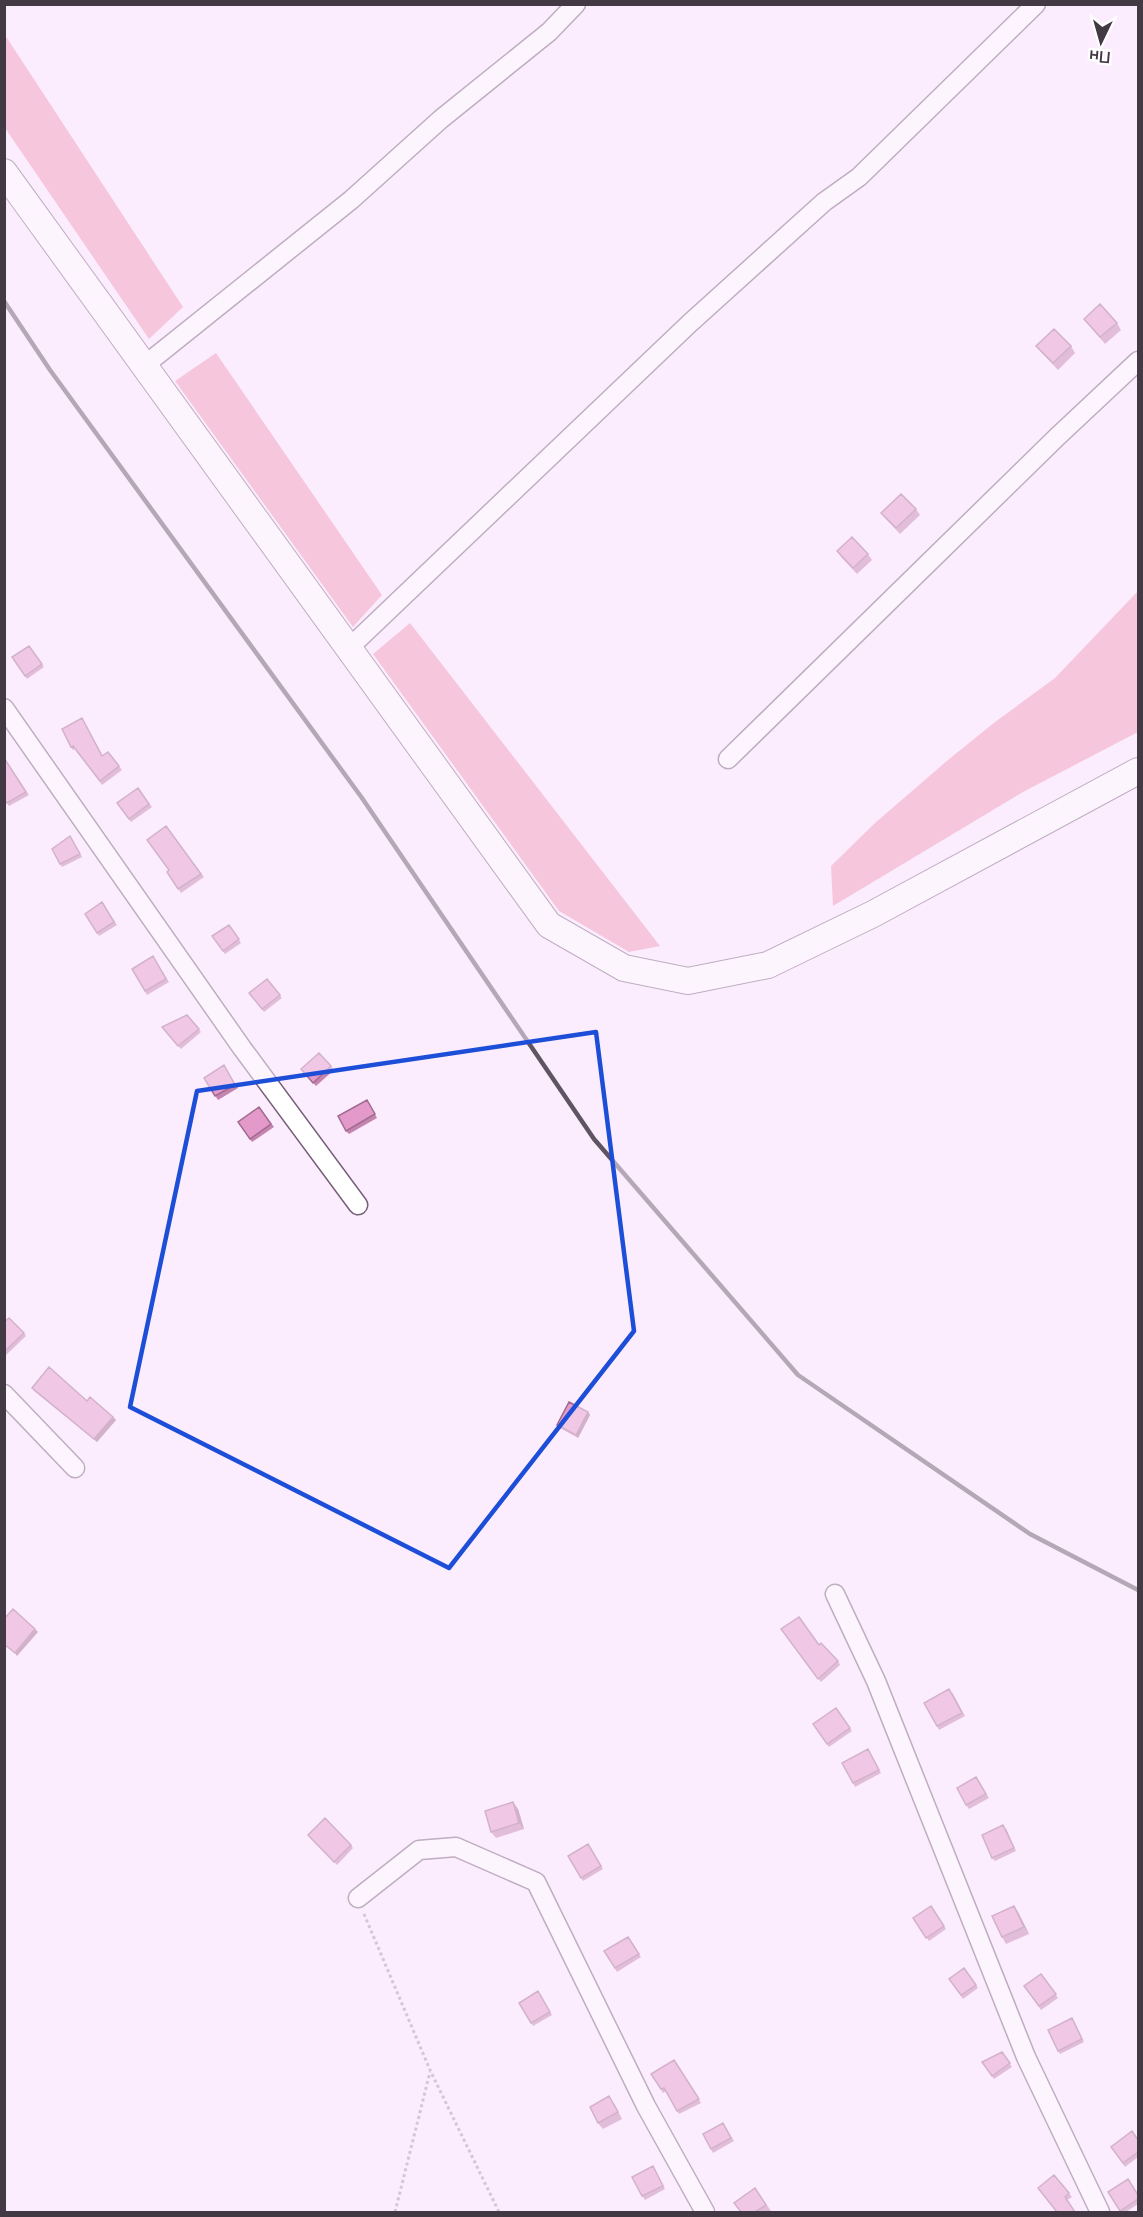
<svg xmlns="http://www.w3.org/2000/svg" width="1143" height="2217" font-family="Manrope,sans-serif">
	<rect width="100%" height="100%" fill="#fcedfe"/>
	<path fill="#ef98b6" d="M5 35 183 307 149 339 5 128Z
		M216 353 382 595 353 627 175 381Z
		M1138 591V732L1023 792 833 906 831 866 875 823 948 760 995 722 1055 678Z
		M410 623 660 946 629 952 559 911 373 654Z"/>
	<g fill="none" stroke-linecap="round" stroke-linejoin="round">
		<defs>
			<path id="street" d="M145 365 351 200 441 119 549 32 576 4
				M349 648 690 323 824 202 859 177 1036 4
				M4 708 242 1048 358 1205
				M728 759 1057 437 1138 361
				M4 1394 75 1468
				M835 1594 876 1681 1026 2057 1100 2212
				M358 1898 419 1850 456 1847 536 1882 646 2106 705 2212"/>
			<path id="secondary" d="M4 172 549 925 624 968 688 981 768 965 873 914 1138 771"/>
		</defs>
		<use href="#street" stroke="#765f79" stroke-width="21"/>
		<use href="#secondary" stroke="#765f79" stroke-width="28"/>
		<path stroke="#a397a5" stroke-width="3" stroke-dasharray="3 3" stroke-linecap="butt" d="M364 1914 430 2070 499 2212
			M395 2212 430 2072"/>
		<use href="#street" stroke="#fff" stroke-width="18"/>
		<use href="#secondary" stroke="#fff" stroke-width="26"/>
		<path stroke="#5f5461" stroke-width="4.5" d="M4 301 50 370 362 798 594 1139 798 1375 1030 1534 1138 1590"/>
	</g>
	<path fill="#c484af" d="M1084 319 1117 323 1121 330 1105 344Z
		M1036 346H1071L1075 353 1058 370 1041 352Z
		M916 509 920 515 900 534 886 519 881 513Z
		M837 551 868 554 872 560 857 574 842 558Z
		M29 646 44 667 27 679 12 657Z
		M82 718 103 756 108 752 122 770 102 785 75 749 73 750 71 747Z
		M4 757 29 795 9 806 4 799Z
		M138 788 152 807 131 822 117 803Z
		M166 826 204 877 181 893 167 872 169 870Z
		M70 836 82 857 62 867 60 864Z
		M102 902 117 925 99 936 85 914Z
		M229 925 241 943 225 954 212 936Z
		M153 956 169 982 147 995 132 969Z
		M267 979 282 998 264 1012 249 993Z
		M187 1015 201 1032 181 1049 164 1030Z
		M224 1065 238 1088 218 1100 204 1078Z
		M331 1066 334 1070 316 1086 301 1069Z
		M367 1100 377 1118 349 1134 346 1131Z
		M259 1107 274 1127 252 1142 238 1122Z
		M4 1322 24 1333 26 1336 4 1357Z
		M32 1388 87 1401 113 1417 116 1420 97 1442 34 1391Z
		M588 1412 590 1415 578 1438 560 1428 557 1425Z
		M781 1629 819 1645 838 1661 840 1665 821 1682Z
		M952 1692 965 1716 939 1730 937 1726Z
		M836 1708 852 1731 829 1747 813 1724Z
		M870 1753 881 1773 855 1787 853 1783Z
		M976 1777 989 1798 969 1809 966 1805Z
		M518 1809 524 1829 496 1838 491 1832Z
		M1006 1828 1016 1851 995 1861 992 1858Z
		M308 1835 351 1845 353 1848 337 1865Z
		M588 1844 603 1869 583 1881 568 1856Z
		M931 1906 946 1929 929 1941 913 1918Z
		M1018 1912 1029 1934 1006 1944 1002 1937Z
		M628 1937 641 1957 617 1972 604 1951Z
		M964 1968 978 1988 963 1999 949 1979Z
		M1041 1974 1058 1998 1041 2010 1024 1986Z
		M538 1991 552 2015 533 2026 519 2003Z
		M1074 2021 1084 2042 1060 2054 1058 2051Z
		M1002 2052 1012 2067 994 2079 982 2062Z
		M674 2060 701 2103 679 2114 666 2091 663 2093 651 2074Z
		M614 2103 622 2119 603 2129 598 2123Z
		M725 2126 734 2141 713 2153 711 2149Z
		M1138 2140V2157L1125 2167 1111 2147Z
		M653 2166 665 2189 645 2200 642 2196Z
		M1054 2175 1072 2197 1067 2200 1057 2212Z
		M755 2188 771 2211 769 2212H741Z
		M1108 2192 1138 2195V2204L1126 2212H1121Z"/>
	<path fill="#a06b8e" d="M588 1412 590 1415 578 1438 576 1435Z
		M113 1417 116 1420 97 1442 94 1439Z
		M35 1629 38 1632 17 1656 15 1653Z
		M513 1802 518 1809 524 1829 519 1823Z
		M1014 1906 1018 1912 1029 1934 1024 1927Z"/>
	<path fill="#e499cb" stroke="#a06b8e" stroke-width="1.5" d="M1100 304 1117 323 1100 337 1084 319Z
		M1054 329 1071 346 1053 363 1036 346Z
		M901 494 916 509 896 528 881 513Z
		M852 537 868 554 853 568 837 551Z
		M29 646 42 664 25 676 12 657Z
		M82 718 102 756 108 752 119 766 100 781 73 746 71 747 62 729Z
		M4 758 26 792 7 803 4 799Z
		M138 788 149 804 129 819 117 803Z
		M166 826 201 874 178 889 167 872 169 870 147 840Z
		M70 836 80 854 60 864 52 849Z
		M102 902 114 922 97 933 85 914Z
		M229 925 239 939 223 951 212 936Z
		M153 956 166 979 145 991 132 969Z
		M267 979 280 995 262 1009 249 993Z
		M187 1015 199 1029 178 1046 162 1027Z
		M319 1053 331 1066 313 1083 301 1069Z
		M224 1065 235 1085 215 1096 204 1078Z
		M367 1100 375 1114 346 1131 338 1116Z
		M259 1107 271 1124 250 1139 238 1122Z
		M9 1318 24 1333 4 1352V1322Z
		M49 1367 87 1401 90 1397 113 1417 94 1439 32 1388Z
		M569 1402 588 1412 576 1435 557 1425Z
		M13 1609 35 1629 15 1653 4 1644V1619Z
		M799 1617 819 1645 821 1643 838 1661 818 1679 781 1629Z
		M949 1689 962 1713 937 1726 924 1703Z
		M836 1708 850 1728 827 1744 813 1724Z
		M868 1749 879 1770 853 1783 842 1763Z
		M976 1777 986 1794 966 1805 957 1788Z
		M513 1802 519 1823 491 1832 485 1811Z
		M325 1818 351 1845 334 1862 308 1835Z
		M1003 1825 1014 1848 992 1858 982 1835Z
		M588 1844 601 1866 581 1878 568 1856Z
		M931 1906 944 1926 926 1938 913 1918Z
		M1014 1906 1024 1927 1002 1937 992 1916Z
		M628 1937 639 1954 615 1968 604 1951Z
		M964 1968 976 1985 961 1995 949 1979Z
		M1041 1974 1056 1994 1039 2006 1024 1986Z
		M538 1991 550 2012 531 2023 519 2003Z
		M1072 2018 1082 2039 1058 2051 1048 2030Z
		M1002 2052 1010 2063 992 2076 982 2062Z
		M674 2060 699 2099 677 2111 664 2088 661 2089 651 2074Z
		M609 2096 618 2112 598 2123 590 2107Z
		M723 2123 731 2138 711 2149 703 2134Z
		M1132 2131 1138 2140V2152L1123 2163 1111 2147Z
		M653 2166 663 2186 642 2196 632 2177Z
		M1054 2175 1069 2193 1065 2197 1075 2212H1057L1038 2188Z
		M1128 2179 1138 2195V2199L1120 2211 1108 2192Z
		M755 2188 766 2205 755 2212H741L734 2203Z"/>
	<path d="M0 0H1143V2217H0ZM596 1032 634 1331 449 1568 130 1407 197 1091Z" fill="#fcedfe" fill-opacity=".55" fill-rule="evenodd"/>
	<path fill="none" stroke="#1d4ed8" stroke-width="4.5" stroke-linejoin="round" d="M596 1032 634 1331 449 1568 130 1407 197 1091Z"/>
	<rect width="1143" height="2217" fill="none" stroke="#433945" stroke-width="12"/>
	<g transform="translate(1101 42) rotate(185)" stroke="#ffffff" stroke-width="4.5" paint-order="stroke">
	<path d="M0-4.5L10 22L0 15L-10 22Z" fill="#433945"/>
	<text y="-9" font-size="16" font-weight="bold" text-anchor="middle" fill="#433945">Пн</text>
	</g>
</svg>
